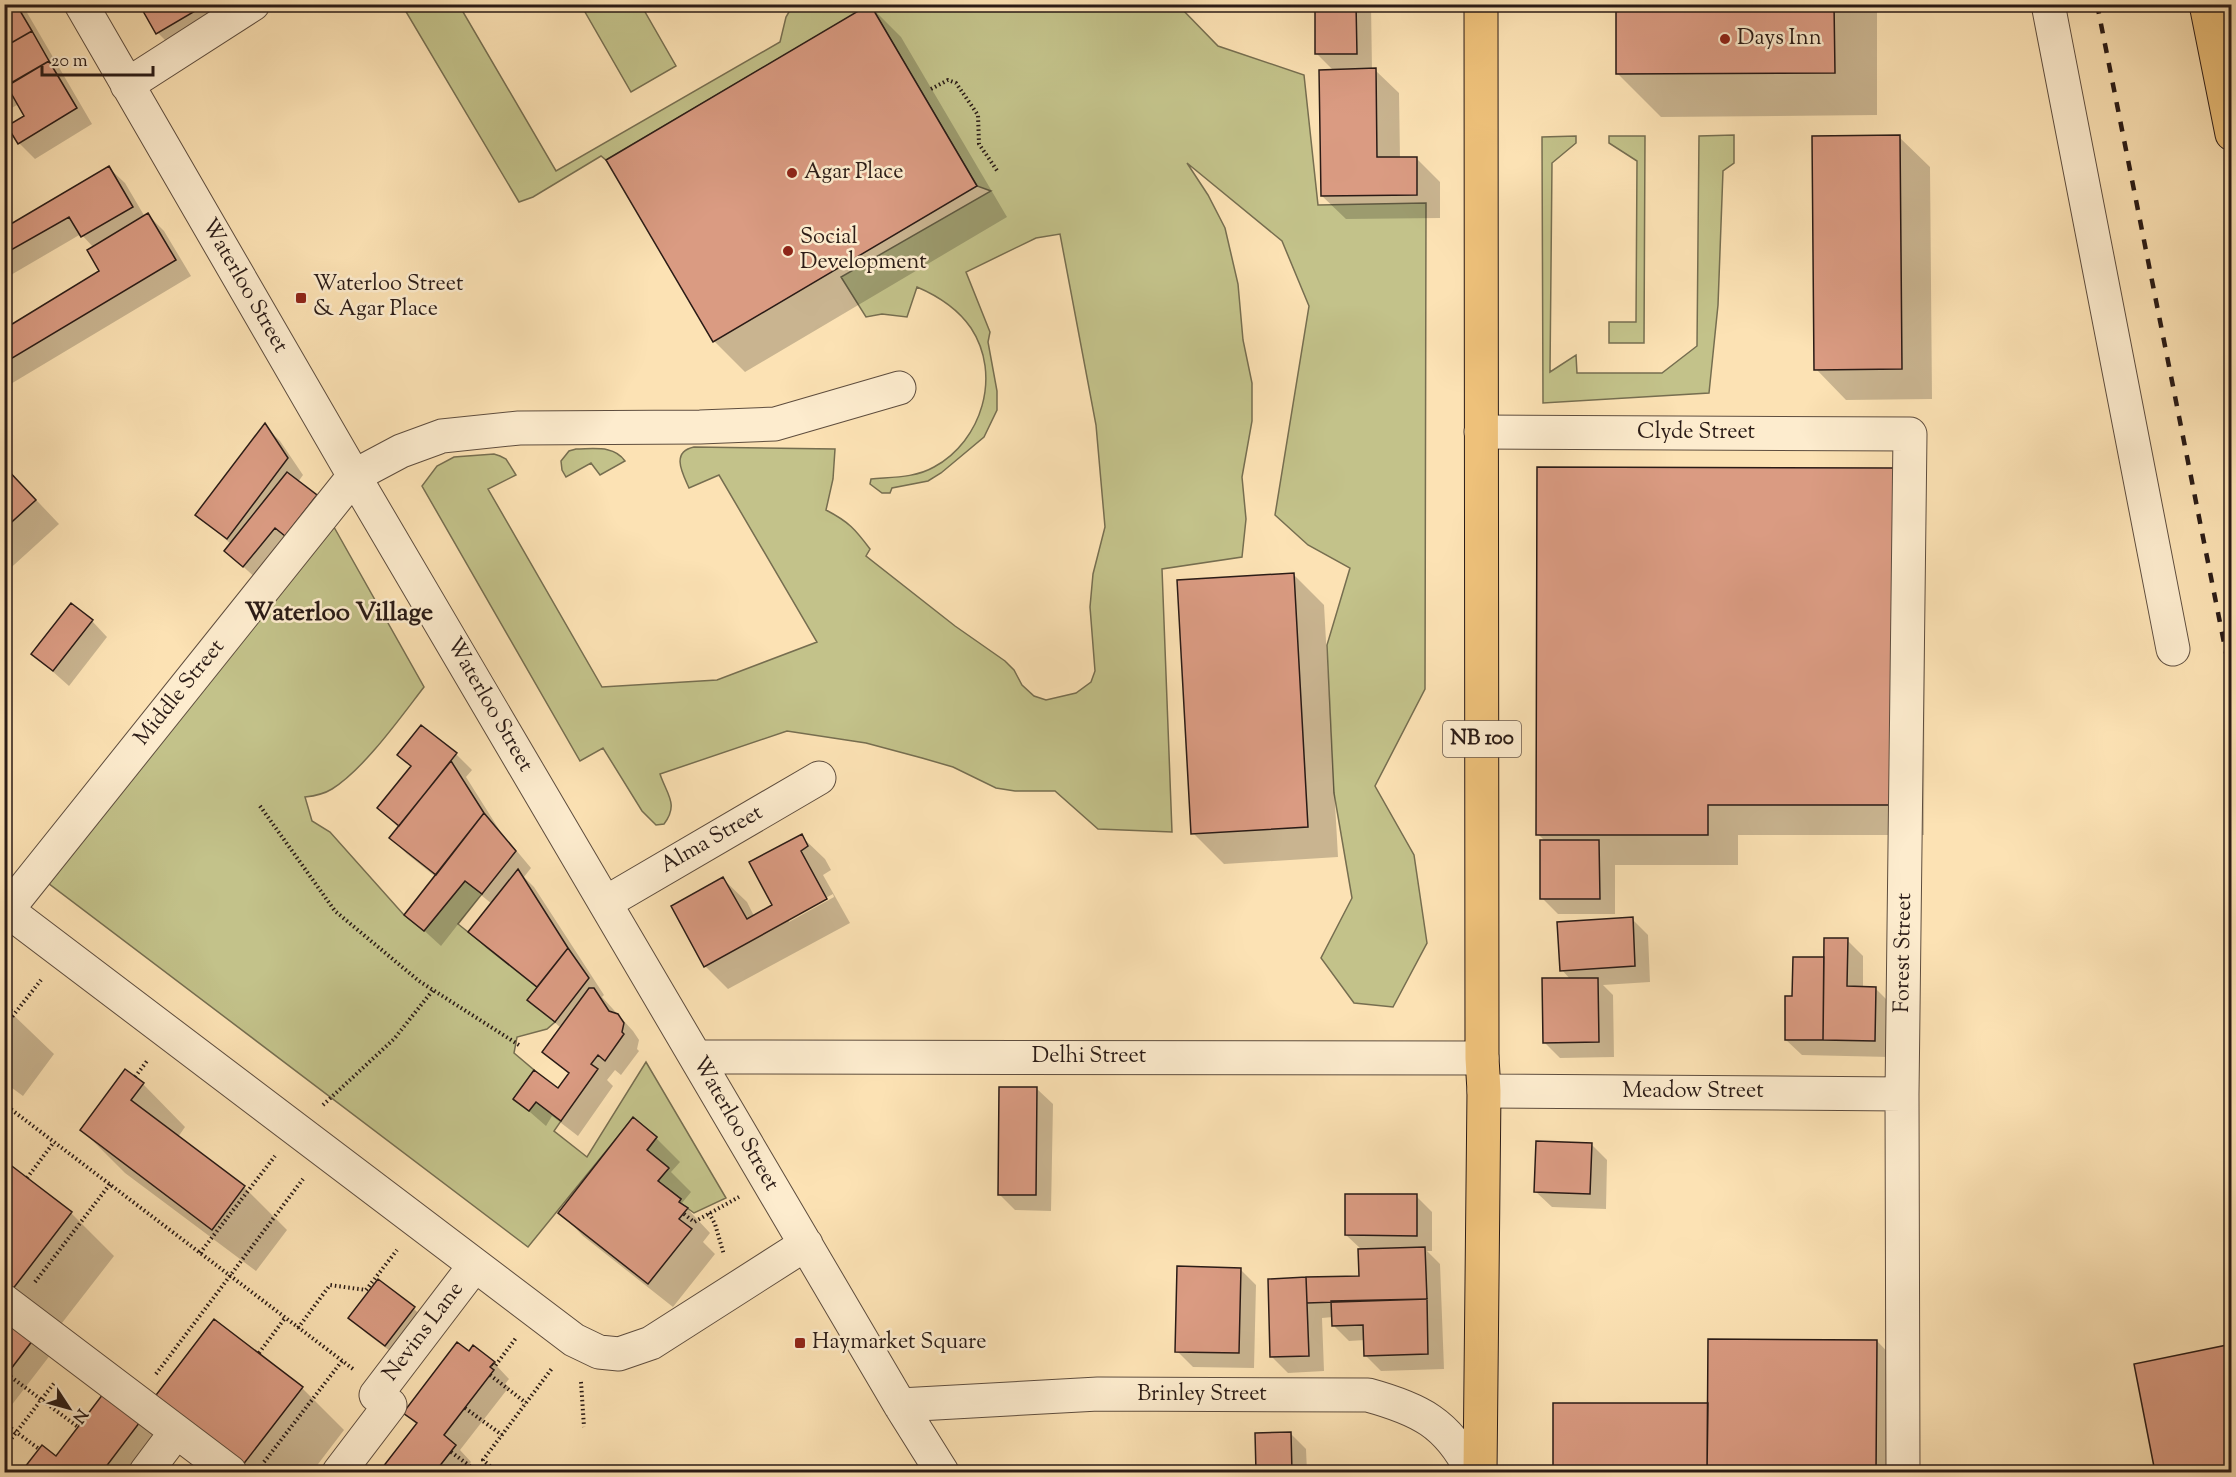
<svg xmlns="http://www.w3.org/2000/svg" width="2236" height="1477" font-family="'Sorts Mill Goudy',serif">
	<rect width="100%" height="100%" fill="#fce2b4"/>
	<filter id="stains"><feTurbulence type="fractalNoise" baseFrequency=".00333" numOctaves="4"/><feColorMatrix values="0 0 0 0 .2 0 0 0 0 .09 0 0 0 0 .02 0 0 0 .5 -.17"/></filter>
	<radialGradient id="worn" r=".72"><stop offset=".6" stop-color="#630" stop-opacity="0"/><stop offset="1" stop-color="#630" stop-opacity=".3"/></radialGradient>
	<path fill="#c3c28a" stroke="#766e50" stroke-width="1.5" d="M402 5H459L556 171 780 42 786 17 793 5H870L606 160 601 156 533 197 519 202Z
		M581 5H641L676 66 631 92Z
		M870 5H1178L1218 46 1304 75 1318 205 1426 203 1425 689 1375 786 1414 855 1427 943 1393 1007 1354 1003 1321 958 1352 898 1334 793 1327 645 1350 568 1308 545 1275 515 1309 306 1282 241 1187 163 1208 195 1225 228 1238 284 1243 340 1252 383V421L1242 477 1246 519 1242 557 1162 569 1172 832 1098 829 1055 791H1015L996 788 953 767 922 758 866 743 787 731 660 774C667 795 679 804 664 824L656 825 642 811 603 748 580 761 422 486 437 466 454 457 494 454 500 456 506 459 516 475 488 489 602 687 717 680 817 642 719 475 689 488C683 474 670 452 694 447L835 449 833 479 826 510C849 522 855 529 870 549L866 556 955 626 1005 661 1014 670 1022 685 1034 696 1046 700 1076 693 1091 682 1095 671 1090 607 1093 574 1105 527 1096 425 1060 234 1036 238 966 272 990 332 988 342 997 391V410L984 437 941 473 928 481 892 488 890 493H882L870 484 871 479C892 477 915 478 934 467 982 441 1002 375 971 328 958 309 938 296 917 287L907 317 882 314 866 317 841 277 991 191 977 186Z
		M1734 135V163L1723 171 1718 305 1709 393 1543 403 1542 137 1576 136V143L1552 163 1550 372 1576 355 1577 373H1662L1697 346 1699 136Z
		M1609 136H1645L1644 343H1609V322H1636L1637 161 1609 143Z
		M576 449C594 449 614 445 625 461L600 475 591 463 566 477 562 470 561 461 569 451Z
		M330 520 424 687C400 718 364 769 332 789 324 794 314 796 305 797L312 821 330 832 404 915 424 931 465 881 482 894 458 924 537 987 555 1022 547 1029 517 1037 514 1053 534 1070 514 1100 529 1111 536 1102 561 1121 554 1131 587 1157 646 1062 726 1198 694 1213 679 1202 681 1199 658 1181 668 1167 647 1150 657 1137 633 1118 528 1247 48 883Z"/>
	<path fill="#0003" fill-rule="evenodd" d="M4 4H22L92 124 35 159 19 143 26 117 19 104 4 112Z
		M141 4H229L181 56 158 33Z
		M1317 4H1371L1372 70H1375L1399 93 1400 159 1416 158 1440 182V218L1346 219 1322 196 1334 71 1317 54Z
		M1614 4H1877V115L1661 117 1618 74V8Z
		M870 6 901 37 1007 217 745 372 714 341Z
		M1899 137 1930 167 1932 399 1846 400 1816 369Z
		M109 168 125 183 145 217 148 215 164 231 191 276 4 388V330L102 272 94 248 81 234 4 279V230Z
		M265 426 280 441 303 475 298 482 331 512 260 582 226 551 231 544 197 515Z
		M4 466 59 524 4 574Z
		M1925 500 1924 835H1738V865H1615V914H1558L1542 898 1545 841 1538 834Z
		M1293 574 1324 605 1338 857 1224 864 1193 833Z
		M92 621 107 637 69 686 33 654Z
		M422 727 456 754 472 770 466 777 500 831 531 868 524 877 534 887 604 995 602 997 633 1031 639 1040 637 1049 639 1051 621 1075 615 1070 607 1080 613 1086 578 1136 552 1116 546 1126 515 1099 558 1090 570 1075 544 1051 561 1028 529 1000 538 989 486 948 470 932 492 904 481 895 441 946 406 914 436 877 407 854 391 838 399 828 379 808 411 767 399 755Z
		M801 836 825 859 831 870 823 875 850 923 728 989 705 966 723 879 747 902 754 916 774 906ZM833 894 834 897 789 922V918Z
		M1632 919 1648 935 1650 982 1603 985 1613 995 1614 1057 1560 1058 1544 1042 1571 980 1562 970Z
		M1847 940 1863 956V988H1875L1891 1004 1890 1057 1802 1055 1786 1040 1794 997 1825 959Z
		M4 1006 54 1054 23 1096 4 1082Z
		M143 1084 185 1127 178 1137 244 1187 287 1230 256 1271 125 1173 82 1130Z
		M1037 1089 1053 1104 1051 1211 1015 1210 999 1194Z
		M633 1120 656 1138 680 1162 671 1172 691 1192 682 1203 710 1233 703 1242 715 1254 673 1307 583 1236 560 1212Z
		M1591 1144 1607 1160 1606 1209 1552 1207 1536 1192Z
		M4 1162 71 1213 114 1256 55 1332 4 1292Z
		M1416 1196 1432 1212V1251H1427L1440 1264 1444 1369 1381 1371 1365 1355V1340L1349 1341 1333 1325V1317L1322 1318 1324 1371 1288 1373 1272 1357 1269 1280 1360 1277 1362 1250 1346 1235Z
		M1240 1269 1256 1285 1254 1368 1193 1367 1177 1351Z
		M378 1281 414 1309 430 1324 402 1360 366 1333 350 1317Z
		M4 1316 51 1354 4 1415Z
		M1877 1341 1907 1372V1472H1554L1555 1404 1709 1405Z
		M2232 1345V1472H2157L2135 1365Z
		M469 1353 494 1363 509 1379 505 1384 509 1387 460 1450 471 1462 463 1472H381L417 1425 405 1413Z
		M302 1388 344 1430 312 1472H239L198 1441Z
		M106 1392 158 1435 129 1472H23L42 1448 56 1458Z
		M1290 1433 1306 1449 1307 1472H1257V1435Z"/>
	<path fill="#da9b82" stroke="#2a1b16" stroke-width="1.5" d="M4 4H16L32 31 4 47Z
		M139 4H207L156 34Z
		M870 4 977 186 713 342 606 160Z
		M1315 4H1356L1357 54H1315Z
		M1616 4H1834L1835 73 1616 74Z
		M32 31 49 61 4 87V47Z
		M49 61 77 108 18 144 7 126 24 116 7 86Z
		M1376 68 1377 157H1417V195L1321 196 1319 70Z
		M1900 135 1902 369 1814 370 1812 136Z
		M109 166 133 207 81 237 69 217 4 254V228Z
		M148 213 176 260 4 363V329L99 271 87 250Z
		M265 423 288 458 227 539 195 515Z
		M4 466 36 500 4 529Z
		M1537 467 1895 468 1894 805H1708V835H1536Z
		M287 472 317 495 285 536 275 528 243 567 224 551Z
		M1294 573 1308 827 1191 834 1177 580Z
		M71 603 93 620 53 671 31 654Z
		M421 725 457 753 399 826 377 808 411 766 397 755Z
		M451 761 484 813 436 875 389 838Z
		M484 813 516 851 482 894 465 881 424 931 404 915Z
		M802 834 808 846 801 851 827 899 704 967 671 906 723 877 747 919 772 905 749 862Z
		M1540 840H1599L1600 899H1540Z
		M518 869 568 948 537 987 468 932Z
		M1633 917 1635 966 1560 971 1557 922Z
		M1824 938H1848L1847 986 1876 987 1875 1041 1823 1040Z
		M568 948 589 978 555 1022 527 1000Z
		M1793 957H1824L1823 1040H1785V996H1792Z
		M1542 978H1598L1599 1042 1543 1043Z
		M589 988H594L609 1011 618 1014 624 1023 622 1032 624 1034 605 1061 598 1055 591 1064 598 1069 561 1121 536 1102 529 1111 513 1099 534 1070 558 1088 569 1073 542 1052Z
		M4 1004 12 1010 4 1020Z
		M125 1069 144 1083 131 1100 245 1186 212 1230 80 1130Z
		M999 1087H1037L1036 1195H998Z
		M633 1117 657 1137 647 1150 669 1168 658 1181 681 1199 679 1202 688 1208 679 1219 692 1229 648 1284 558 1213Z
		M1536 1141 1592 1143 1590 1194 1534 1192Z
		M4 1160 72 1212 12 1290 4 1284Z
		M1345 1194H1417V1236L1345 1235Z
		M1425 1247 1427 1299 1307 1303 1306 1277 1359 1276 1358 1249Z
		M1177 1266 1241 1268 1239 1353 1175 1352Z
		M1306 1277 1309 1356 1270 1357 1268 1279Z
		M378 1279 415 1307 385 1346 348 1318Z
		M1427 1299 1428 1354 1364 1356 1363 1325 1332 1326 1331 1301Z
		M4 1314 33 1340 4 1378Z
		M214 1319 303 1387 242 1466 153 1399Z
		M1708 1339 1877 1340 1876 1472H1707Z
		M457 1342 469 1351 473 1345 495 1362 490 1367 494 1370 444 1435 456 1445 435 1472H379L417 1423 403 1413Z
		M2232 1344V1472H2155L2134 1364Z
		M106 1390 143 1418 102 1472H21L42 1445 56 1456Z
		M1553 1403H1708L1707 1472H1553Z
		M1291 1432 1292 1472H1256L1255 1433Z"/>
	<g fill="none" stroke-linecap="round" stroke-linejoin="round">
		<defs>
			<path id="minor" d="M81 4 354 476 900 1405 942 1472
				M2048 4 2173 649
				M127 85 253 4
				M1481 432 1910 434 1902 1094 1903 1472
				M605 903 819 778
				M4 908 574 1340 599 1352 619 1354 651 1343 806 1244
				M7 910 354 476 401 451 442 436 519 428 700 427 775 424 899 388
				M696 1057 1482 1058
				M1484 1091 1902 1094
				M4 1301 230 1472
				M380 1398 376 1395 475 1265
				M900 1405 1098 1394 1368 1395C1419 1409 1448 1423 1472 1472
				M146 1472 176 1432
				M339 1472 390 1405 386 1402"/>
			<path id="major" d="M1480 1472 1484 1091 1482 1058 1481 4"/>
			<path id="highway" d="M2206 4 2232 134"/>
		</defs>
		<use href="#minor" stroke="#5e4d3e" stroke-width="35"/>
		<use href="#major" stroke="#2a1b16" stroke-width="35"/>
		<use href="#highway" stroke="#2a1b16" stroke-width="35"/>
		<path stroke="#2a1b16" stroke-width="4" stroke-dasharray="1.5 3" stroke-linecap="butt" d="M931 89 948 80 956 83 978 115 979 144 998 172
			M260 806 335 911 419 981 519 1045
			M4 1027 41 980
			M135 1077 147 1061
			M4 1104 353 1369
			M323 1105 394 1039 433 990
			M27 1178 54 1142
			M709 1213 715 1224 724 1255
			M684 1214 694 1222 739 1197
			M200 1253 275 1156
			M35 1282 110 1184
			M298 1328 330 1285 366 1290 397 1250
			M259 1353 285 1318
			M492 1364 495 1366 516 1338
			M7 1374 78 1427
			M156 1374 303 1179
			M490 1375 526 1403
			M581 1382 584 1427
			M465 1408 502 1435
			M4 1423 39 1449
			M4 1435 11 1439 55 1382
			M451 1452 478 1472
			M264 1462 342 1361
			M4 1470 8 1472
			M497 1472 483 1460 553 1367"/>
		<use href="#minor" stroke="#fdecce" stroke-width="33"/>
		<use href="#major" stroke="#eec17a" stroke-width="33"/>
		<use href="#highway" stroke="#eec17a" stroke-width="33"/>
		<path stroke="#2a1b16" stroke-width="4.5" stroke-dasharray="10 10" stroke-linecap="butt" d="M2097 4 2232 683"/>
	</g>
	<g fill="#8f2418" stroke="#fdecce" stroke-width="2">
		<circle cx="1725" cy="39" r="6"/>
		<circle cx="792" cy="173" r="6"/>
		<circle cx="788" cy="251" r="6"/>
		<rect x="295" y="292" width="12" height="12" rx="3"/>
		<rect x="794" y="1337" width="12" height="12" rx="3"/>
	</g>
	<g text-anchor="middle" dominant-baseline="central" stroke-width="5" stroke-linejoin="round" paint-order="stroke">
		<rect fill="#fdecce" stroke="#695a4d" stroke-width="1.5" x="1443" y="721" width="78" height="36" rx="4.5"/>
		<g font-size="21" font-weight="bold" fill="#2a1b16">
			<text x="1482" y="739">NB 100</text>
		</g>
		<g font-size="22" fill="#2a1b16" stroke="#fdecce" text-anchor="start">
			<text x="1737" y="39">Days Inn</text>
			<text x="804" y="173">Agar Place</text>
			<text x="800" y="238">Social<tspan x="800" dy="25">Development</tspan></text>
			<text x="313" y="285">Waterloo Street<tspan x="313" dy="25">&amp; Agar Place</tspan></text>
			<text x="812" y="1343">Haymarket Square</text>
		</g>
		<g font-size="22" fill="#2a1b16" stroke="#fdecce">
			<text transform="translate(244 286) rotate(60)">Waterloo Street</text>
			<text x="1696" y="433">Clyde Street</text>
			<text transform="translate(180 693) rotate(-51)">Middle Street</text>
			<text transform="translate(489 705) rotate(60)">Waterloo Street</text>
			<text transform="translate(712 840) rotate(-30)">Alma Street</text>
			<text transform="translate(1904 953) rotate(-89)">Forest Street</text>
			<text x="1089" y="1057">Delhi Street</text>
			<text x="1693" y="1092">Meadow Street</text>
			<text transform="translate(735 1124) rotate(60)">Waterloo Street</text>
			<text transform="translate(424 1332) rotate(-53)">Nevins Lane</text>
			<text x="1202" y="1395">Brinley Street</text>
		</g>
		<g font-size="26" font-weight="bold" fill="#2a1b16" stroke="#fdecce">
			<text x="339" y="613">Waterloo Village</text>
		</g>
	</g>
	<rect width="2236" height="1477" fill="none" stroke="#fce2b4" stroke-width="24"/>
	<rect x="6" y="6" width="2224" height="1465" fill="none" stroke="#2a1b16" stroke-width="3"/>
	<rect x="12" y="12" width="2212" height="1453" fill="none" stroke="#2a1b16" stroke-width="1.5"/>
	<g transform="translate(69 1408) rotate(126)" stroke="#fdecce" stroke-width="4.5" paint-order="stroke">
	<path d="M0-4.5L10 22L0 15L-10 22Z" fill="#2a1b16"/>
	<text y="-9" font-size="16" font-weight="bold" text-anchor="middle" fill="#2a1b16">N</text>
	</g>
	<path d="M42 66v9h111v-9" fill="none" stroke="#2a1b16" stroke-width="3"/>
	<text x="51" y="66" font-size="18" fill="#2a1b16" stroke="#fdecce" stroke-width="4.5" paint-order="stroke">20 m</text>
	<rect width="100%" height="100%" filter="url(#stains)"/>
	<rect width="100%" height="100%" fill="url(#worn)"/>
</svg>
